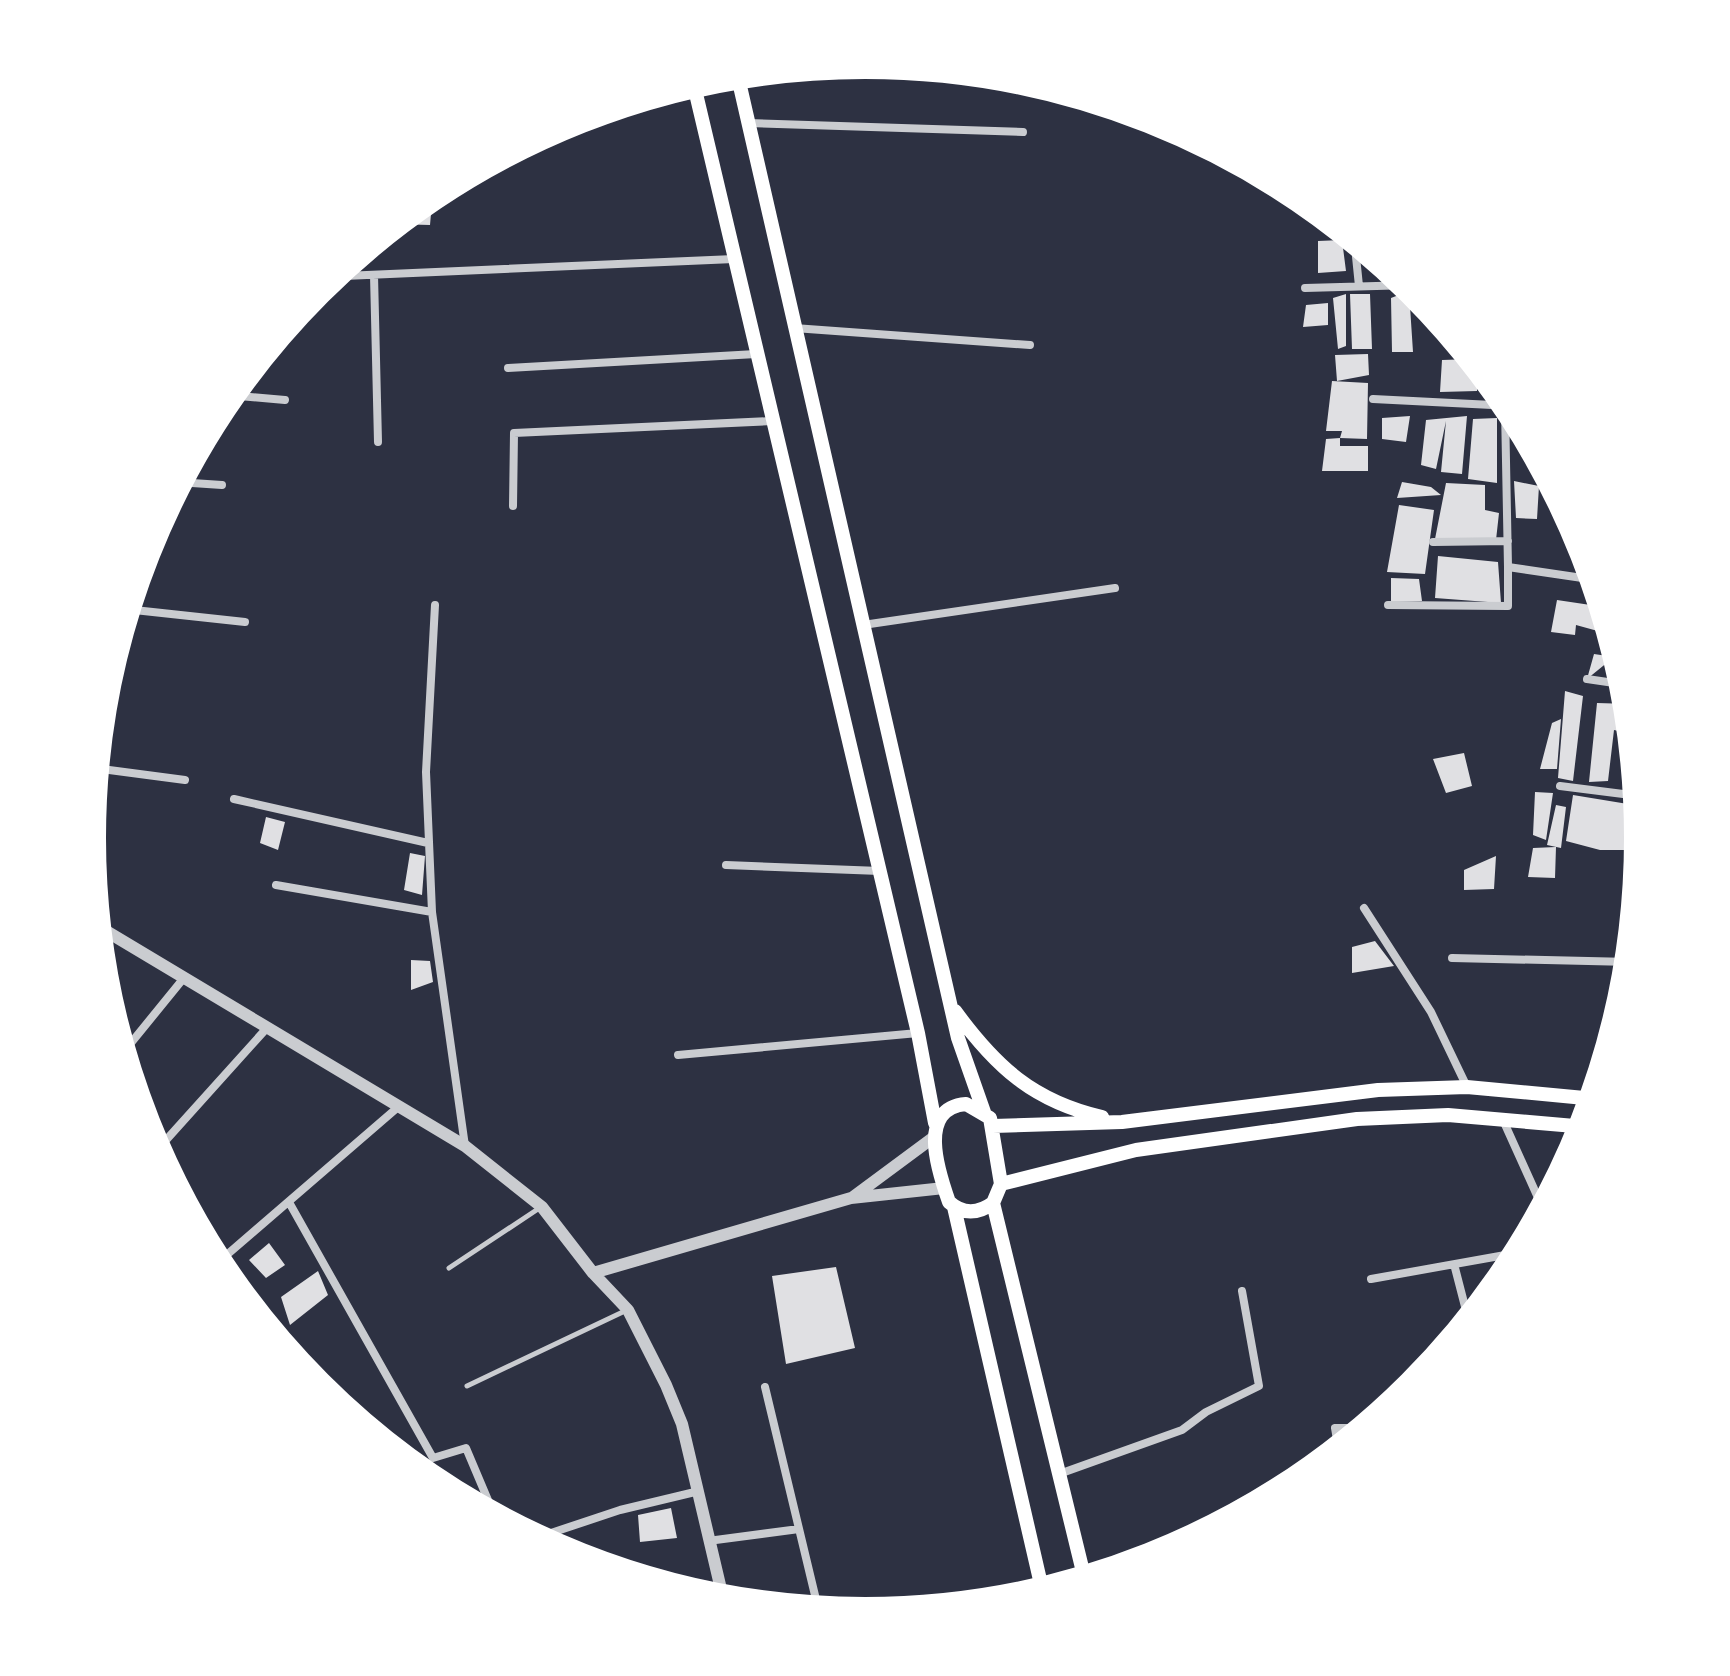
<svg xmlns="http://www.w3.org/2000/svg" width="1730" height="1676" font-family="Cabin,sans-serif">
	<rect width="100%" height="100%" fill="#2d3142"/>
	<path fill="#e0e0e3" d="M433 191 430 225 393 224Z
		M1342 240 1346 271 1318 273V241Z
		M1409 291 1413 352H1392L1391 298Z
		M1346 294V346L1338 349 1333 298Z
		M1350 294H1370L1372 349H1352Z
		M1328 303V325L1303 327 1306 305Z
		M1368 354 1369 375 1337 381 1335 355Z
		M1473 359 1478 364 1477 391 1440 392 1442 360Z
		M1332 381 1368 383 1367 439 1340 438 1342 431H1326Z
		M1410 416 1406 442 1382 439V418Z
		M1467 416 1462 474 1441 472 1446 421 1436 469 1421 465 1426 420Z
		M1497 418V483L1468 479 1473 419Z
		M1521 436 1529 438 1542 461 1521 456Z
		M1340 438V446H1368V471H1322L1326 439Z
		M1514 481 1539 486 1537 519 1516 518Z
		M1402 482 1431 487 1441 495 1397 498Z
		M1446 483 1485 485V510L1499 513 1496 540 1435 539Z
		M1399 505 1434 510 1425 574 1387 572Z
		M1438 556 1498 562 1501 603 1435 598Z
		M1391 578 1419 579 1422 601 1391 602Z
		M1557 600 1604 607 1605 633 1576 625 1575 635 1551 632Z
		M1594 654 1614 657 1587 679Z
		M1565 691 1583 696 1573 781 1558 778Z
		M1597 703 1630 704 1633 734 1614 730 1608 781 1589 782Z
		M1561 719 1557 769H1540L1552 723Z
		M1464 753 1472 786 1446 793 1433 759Z
		M1535 792 1553 793 1546 840 1533 835Z
		M1573 795 1640 806 1643 843 1635 842 1633 850H1600L1566 841Z
		M1556 805 1566 807 1561 848 1547 845Z
		M266 817 285 822 278 850 260 843Z
		M1556 847 1555 878 1528 877 1533 848Z
		M410 853 425 856 422 895 404 890Z
		M1496 856 1494 889 1464 890V870Z
		M1375 941 1394 966 1352 973V947Z
		M411 960 430 961 433 982 411 990Z
		M269 1243 285 1265 266 1278 249 1260Z
		M836 1267 855 1348 786 1364 772 1276Z
		M318 1271 328 1295 290 1325 281 1297Z
		M671 1508 677 1538 640 1542 638 1515Z"/>
	<g fill="none" stroke-linecap="round" stroke-linejoin="round">
		<path stroke="#caccd0" stroke-width="5" d="M449 1268 541 1207
			M467 1386 627 1310
			M708 1599 721 1597"/>
		<path stroke="#caccd0" stroke-width="8" d="M748 123 1023 132
			M1354 237 1359 286
			M374 275 378 442
			M344 276 734 259
			M1305 288 1412 285
			M794 328 1030 345
			M508 368 756 354
			M227 395 285 400
			M1373 399 1512 406
			M1505 408 1508 567 1596 580
			M177 482 222 485
			M513 506 514 433 772 421
			M1433 542 1508 541
			M435 605 426 772 432 912 465 1146
			M1388 605 1508 606V567
			M125 609 245 622
			M863 625 1115 588
			M1587 679 1628 685
			M94 768 185 780
			M1560 786 1639 796
			M234 799 428 843
			M726 865 880 871
			M276 885 432 912
			M1364 908 1431 1012 1467 1087
			M1452 958 1631 962
			M122 1054 183 979
			M678 1055 918 1033
			M1503 1120 1544 1211
			M158 1149 266 1029
			M290 1204 433 1458 466 1448 496 1519
			M1454 1264 1469 1322
			M215 1265 397 1108
			M1371 1279 1522 1252
			M765 1387 819 1612
			M1339 1451 1335 1428H1367
			M1059 1474 1182 1430 1206 1412 1259 1386 1242 1291
			M533 1539 620 1510 695 1492
			M708 1541 799 1529"/>
		<path stroke="#caccd0" stroke-width="12" d="M96 925 465 1146 542 1207 593 1273 628 1310 666 1385 682 1424 724 1602
			M853 1197 934 1137
			M593 1273 851 1198 944 1188"/>
		<path stroke="#fff" stroke-width="14" d="M737 73 958 1038 984 1112
			M693 81 918 1033 935 1123
			M955 1011C996 1067 1033 1101 1102 1117
			M966 1104 990 1118 1001 1184 993 1203C978 1214 963 1215 949 1202 938 1171 917 1108 966 1104Z
			M993 1126 1122 1122 1378 1090 1467 1087 1595 1099
			M1001 1184 1136 1150 1357 1119 1448 1115 1586 1127
			M993 1203 1085 1580
			M954 1207 1043 1593"/>
	</g>
	<path d="M0 0H1730V1676H0ZM101 838a764 764 0 1 1 1528 0a764 764 0 1 1-1528 0Z" fill="#fff" fill-rule="evenodd"/>
	<path fill="none" stroke="#fff" stroke-width="10" d="M101 838a764 764 0 1 1 1528 0a764 764 0 1 1-1528 0Z"/>
</svg>
